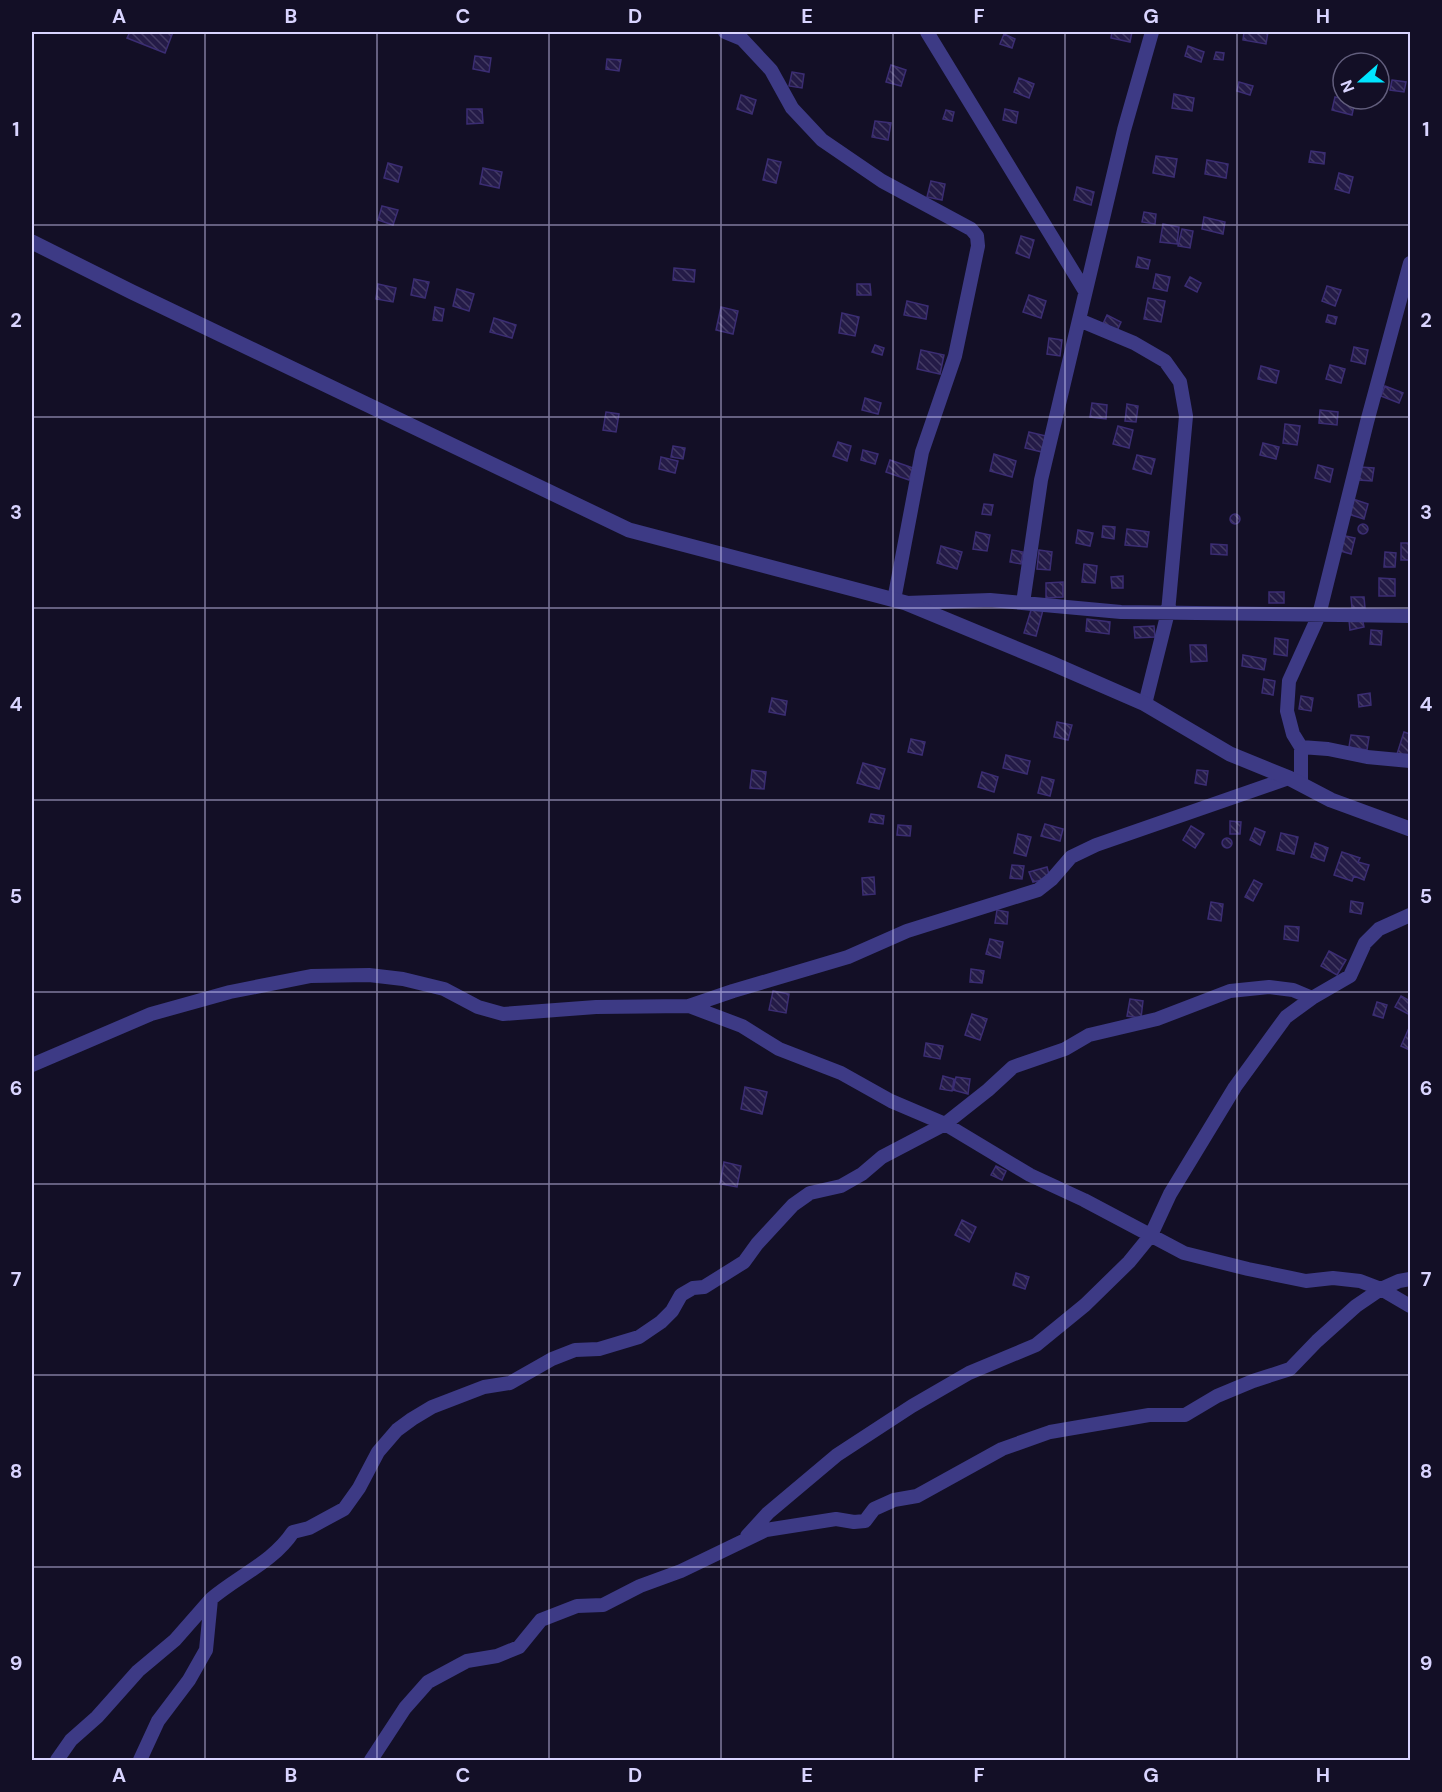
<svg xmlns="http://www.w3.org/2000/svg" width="1442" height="1792" font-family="'DM Sans',sans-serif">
	<defs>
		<pattern id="building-back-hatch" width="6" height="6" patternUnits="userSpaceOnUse" patternTransform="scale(1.5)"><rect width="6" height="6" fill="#241b47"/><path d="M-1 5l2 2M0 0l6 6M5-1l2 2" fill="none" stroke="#433b63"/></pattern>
	</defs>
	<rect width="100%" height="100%" fill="#130f26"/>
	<path fill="url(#building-back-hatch)" stroke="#3b2d73" stroke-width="1.5" d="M130 32H173L165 53 127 38Z
		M1112 32H1132L1130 42 1111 38Z
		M1244 32H1268L1266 44 1243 40Z
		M1004 34 1015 39 1012 48 1000 44Z
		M1188 46 1204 52 1201 62 1185 56Z
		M1216 52 1224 53 1223 60 1214 59Z
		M475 56 491 58 489 72 473 69Z
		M607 59 621 60 619 71 606 69Z
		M891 65 906 70 901 86 886 82Z
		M792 72 804 74 802 88 789 86Z
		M1019 78 1034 84 1029 98 1014 92Z
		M1392 80 1406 82 1404 92 1390 90Z
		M1239 82 1253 86 1250 95 1237 91Z
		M1174 94 1194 98 1192 111 1172 108Z
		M741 95 756 100 752 114 737 109Z
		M1335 97 1355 101 1352 115 1332 110Z
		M467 109H482L483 123 467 124Z
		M1005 109 1018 112 1016 123 1003 120Z
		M946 110 954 112 952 121 943 119Z
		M875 121 891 123 888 140 872 137Z
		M1311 151 1325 153 1324 164 1309 162Z
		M1156 156 1177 159 1174 177 1153 173Z
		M768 159 781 162 776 183 763 180Z
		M1207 160 1228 164 1226 178 1205 174Z
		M388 163 402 167 398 182 384 178Z
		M483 168 502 172 499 188 480 184Z
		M1339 173 1353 177 1349 193 1335 189Z
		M931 181 945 184 942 200 927 197Z
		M1077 187 1094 192 1091 205 1074 200Z
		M382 206 398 210 393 225 378 220Z
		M1144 212 1156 214 1155 224 1142 222Z
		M1204 217 1225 222 1223 234 1202 229Z
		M1163 224 1179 227 1177 244 1160 242Z
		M1182 229 1193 231 1190 248 1178 246Z
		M1021 236 1034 240 1029 258 1016 253Z
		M1138 257 1150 260 1148 269 1136 267Z
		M674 268 695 270 694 282 673 280Z
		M1156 274 1170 277 1167 291 1153 288Z
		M1190 277 1201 283 1197 292 1185 286Z
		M414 279 429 282 425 298 411 295Z
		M378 284 396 288 393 302 376 299Z
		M857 284H870L871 295H857Z
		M1327 286 1341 290 1335 306 1322 301Z
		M457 289 474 294 469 311 453 306Z
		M1029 295 1046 301 1041 318 1023 312Z
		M1148 298 1165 301 1161 322 1144 319Z
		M907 301 928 306 926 319 904 315Z
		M435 307 444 309 442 321 433 320Z
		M721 307 738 311 733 334 716 330Z
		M842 313 859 317 855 336 839 333Z
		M1107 315 1121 322 1116 333 1102 326Z
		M1328 315 1337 317 1335 324 1326 322Z
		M494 318 516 325 512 338 490 332Z
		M1049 338 1062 340 1060 356 1047 354Z
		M875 345 884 348 882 355 872 352Z
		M1354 347 1368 350 1365 364 1351 361Z
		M921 350 944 355 940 374 917 369Z
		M1330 365 1345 369 1341 383 1326 379Z
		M1261 366 1279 371 1276 383 1258 379Z
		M1385 386 1403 393 1399 403 1381 396Z
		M865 398 881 403 878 414 862 410Z
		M1092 403 1107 405 1106 419 1090 417Z
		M1127 404 1138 406 1136 422 1125 421Z
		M1320 410 1338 412 1337 425 1319 423Z
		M606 412 619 414 616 432 603 430Z
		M1285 424 1300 426 1297 445 1283 443Z
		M1118 426 1133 430 1129 448 1113 444Z
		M1029 432 1046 436 1042 452 1025 448Z
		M838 442 851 446 847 461 833 456Z
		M1263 443 1279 447 1276 459 1260 455Z
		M673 446 685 448 683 459 671 457Z
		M863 450 878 454 875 464 861 460Z
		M994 454 1016 461 1012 477 990 471Z
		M1137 455 1155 459 1151 474 1133 469Z
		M661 457 678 461 675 473 659 469Z
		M890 460 913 468 909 480 886 472Z
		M1318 465 1333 469 1330 482 1315 478Z
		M1360 467 1374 468 1372 481 1359 480Z
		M1350 498 1368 504 1364 519 1345 513Z
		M984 504 993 505 991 515 982 514Z
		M1230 519a5 5 0 1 1 10 0a5 5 0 1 1-10 0Z
		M1358 529a5 5 0 1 1 10 0a5 5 0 1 1-10 0Z
		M1103 526 1115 527 1114 539 1102 537Z
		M1127 529 1149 532 1147 547 1125 545Z
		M1078 530 1093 533 1090 546 1076 543Z
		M976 532 990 535 987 551 973 549Z
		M1341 535 1355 538 1351 554 1337 550Z
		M1401 543H1410V560H1401Z
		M1211 544 1227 545V555L1211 554Z
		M941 546 962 552 957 569 937 563Z
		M1012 550 1023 552 1021 564 1010 562Z
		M1039 550 1052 552 1050 570 1037 569Z
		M1385 552 1396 553 1395 567H1384Z
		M1084 564 1097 566 1095 583 1082 582Z
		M1123 576V588H1112L1111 577Z
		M1379 578 1395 579V596H1379Z
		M1063 582V597L1046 598V583Z
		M1269 592H1284V603H1269Z
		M1351 597H1364L1365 608H1352Z
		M1032 607 1043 610 1036 636 1024 633Z
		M1362 617 1364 627 1350 630 1349 620Z
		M1087 619 1110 622 1109 634 1086 631Z
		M1154 626 1155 637 1135 638 1134 627Z
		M1371 630 1382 631 1381 645 1370 644Z
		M1275 638 1288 640 1287 656 1274 654Z
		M1190 645H1206L1207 661 1191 662Z
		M1243 655 1266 659 1264 670 1242 666Z
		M1264 679 1275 681 1273 695 1262 693Z
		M1370 693 1371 705 1359 707 1358 695Z
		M1301 696 1313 698 1311 711 1299 709Z
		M772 698 787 701 785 715 769 712Z
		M1057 722 1072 725 1068 740 1054 737Z
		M1404 732 1410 734V759L1397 754Z
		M1351 735 1369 737 1367 750 1349 747Z
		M911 739 925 742 922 755 908 752Z
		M1006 755 1030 761 1027 774 1003 768Z
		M863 763 885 769 879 789 857 783Z
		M752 770 766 772 764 789 750 788Z
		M1197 770 1208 771 1206 785 1195 783Z
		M982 772 998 777 994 792 978 787Z
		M1042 777 1054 780 1050 796 1038 793Z
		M871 814 884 816 883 824 869 822Z
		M1230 821 1241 822 1240 834H1230Z
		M1045 824 1063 829 1060 841 1041 836Z
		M898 825 911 826 910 836 897 835Z
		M1191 826 1204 834 1195 848 1183 840Z
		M1255 828 1265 832 1260 845 1250 840Z
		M1281 833 1298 837 1294 854 1277 850Z
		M1018 834 1031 837 1026 856 1014 853Z
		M1222 843a5 5 0 1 1 10 0a5 5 0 1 1-10 0Z
		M1315 843 1328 848 1324 861 1311 857Z
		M1342 852 1360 858 1358 862 1369 865 1364 880 1354 876 1352 881 1334 875Z
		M1012 865 1024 866 1022 879 1010 878Z
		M1047 867 1050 878 1033 882 1029 872Z
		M874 877 875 894 863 895 862 878Z
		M1254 880 1262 884 1253 901 1245 897Z
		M1351 901 1363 903 1361 914 1350 912Z
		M1211 902 1223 904 1221 921 1208 919Z
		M997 910 1008 912 1007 924 995 923Z
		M1285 926 1299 927 1298 941 1284 939Z
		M990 939 1003 942 1000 958 986 954Z
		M1329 951 1346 960 1337 975 1321 966Z
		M971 969 984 971 982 983 970 982Z
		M773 991 789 994 786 1013 769 1010Z
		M1401 996 1410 1001V1015L1395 1007Z
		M1130 999 1143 1001 1141 1018 1127 1016Z
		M1377 1002 1387 1005 1383 1018 1373 1015Z
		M972 1014 987 1019 980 1040 965 1035Z
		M1409 1028H1410V1050L1401 1046Z
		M926 1043 943 1046 940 1059 924 1056Z
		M943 1076 954 1079 952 1091 940 1089Z
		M956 1077 970 1079 968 1094 953 1090Z
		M745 1087 767 1092 762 1114 741 1109Z
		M724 1162 741 1166 737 1187 720 1184Z
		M996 1166 1006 1171 1002 1180 991 1175Z
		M962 1220 976 1227 969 1242 955 1235Z
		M1016 1273 1029 1277 1025 1289 1013 1285Z"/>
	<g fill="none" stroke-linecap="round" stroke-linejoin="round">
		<path stroke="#3d3a85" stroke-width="14" d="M725 32 742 39 771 70 792 108 822 140 882 181 971 229 977 236 978 246 955 356 922 452 894 600
			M927 32 1085 291
			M1079 320 1134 343 1165 361 1180 382 1186 416 1168 612 1145 704
			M906 603 990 600 1121 612 1410 616
			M1023 603 1041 480 1124 130 1152 32
			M1301 747 1293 734 1287 711 1289 681 1319 615 1367 422 1410 263
			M1301 784V747L1328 749 1367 757 1410 761
			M689 1006 742 1026 779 1049 841 1073 891 1101 945 1124 1030 1175 1084 1200 1184 1253 1248 1269 1306 1281 1333 1278 1360 1281 1381 1289 1410 1306
			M32 1065 151 1014 230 992 311 976 369 975 403 979 444 989 478 1007 503 1014 596 1007 689 1006 733 991 848 957 907 931 1038 890 1052 879 1071 857 1096 845 1289 778
			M747 1536 768 1513 837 1455 912 1406 969 1373 1036 1345 1085 1305 1129 1262 1151 1235 1170 1194 1235 1087 1286 1017 1312 998
			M57 1760 71 1740 97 1717 138 1671 175 1640 211 1599
			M140 1760 158 1721 189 1680 206 1650 211 1599C238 1576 273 1562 293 1532L309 1528 344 1509 359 1488 378 1452 397 1430 412 1419 432 1407 484 1387 510 1383 552 1359 575 1350 599 1349 639 1337 661 1322 672 1311 681 1295 693 1288 704 1287 744 1262 757 1244 793 1205 810 1193 841 1186 862 1174 882 1157 945 1124 988 1090 1013 1067 1065 1049 1089 1035 1157 1019 1230 991 1269 987 1293 990 1312 998 1350 976 1365 943 1379 929 1410 915
			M371 1760 405 1708 428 1682 467 1661 497 1656 519 1647 541 1620 577 1606 603 1605 640 1586 681 1571 766 1530 836 1519 854 1522 865 1521 874 1509 894 1500 917 1496 1002 1449 1050 1432 1149 1415H1185L1217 1396 1253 1381 1290 1369 1317 1341 1356 1306 1381 1289 1399 1281 1410 1279"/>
		<path stroke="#3d3a85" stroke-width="15" d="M32 242 132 292 629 530 906 603 1051 663 1145 704 1230 754 1289 778 1331 800 1410 829"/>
	</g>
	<path fill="none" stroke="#d9d4ff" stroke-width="1.5" stroke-opacity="0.55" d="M205 32V1760M377 32V1760M549 32V1760M721 32V1760M893 32V1760M1065 32V1760M1237 32V1760M32 225H1410M32 417H1410M32 608H1410M32 800H1410M32 992H1410M32 1184H1410M32 1375H1410M32 1567H1410"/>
	<rect width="1442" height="1792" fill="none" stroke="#130f26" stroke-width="66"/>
	<g transform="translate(1361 81) rotate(249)"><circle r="28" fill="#130f26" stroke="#625e7d" stroke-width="1.5"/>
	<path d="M0-4.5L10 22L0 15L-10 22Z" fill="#00e5ff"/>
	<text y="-9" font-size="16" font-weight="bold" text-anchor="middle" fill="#d9d4ff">N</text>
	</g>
	<rect x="33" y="33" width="1376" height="1726" fill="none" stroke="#d9d4ff" stroke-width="2"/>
	<g font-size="20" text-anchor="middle" font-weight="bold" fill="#d9d4ff">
		<text x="119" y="23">A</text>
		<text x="291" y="23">B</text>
		<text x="463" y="23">C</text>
		<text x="635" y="23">D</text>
		<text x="807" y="23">E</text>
		<text x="979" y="23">F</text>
		<text x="1151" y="23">G</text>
		<text x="1323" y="23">H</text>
		<text x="16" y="136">1</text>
		<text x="1426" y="136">1</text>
		<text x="16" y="327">2</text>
		<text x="1426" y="327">2</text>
		<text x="16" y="519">3</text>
		<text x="1426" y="519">3</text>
		<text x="16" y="711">4</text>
		<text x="1426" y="711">4</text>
		<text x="16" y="903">5</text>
		<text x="1426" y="903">5</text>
		<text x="16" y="1095">6</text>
		<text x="1426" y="1095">6</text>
		<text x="16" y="1286">7</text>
		<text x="1426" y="1286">7</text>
		<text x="16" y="1478">8</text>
		<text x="1426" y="1478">8</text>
		<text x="16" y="1670">9</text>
		<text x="1426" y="1670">9</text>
		<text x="119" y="1782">A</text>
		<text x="291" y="1782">B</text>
		<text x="463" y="1782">C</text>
		<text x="635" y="1782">D</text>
		<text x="807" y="1782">E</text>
		<text x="979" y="1782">F</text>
		<text x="1151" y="1782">G</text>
		<text x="1323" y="1782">H</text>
	</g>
</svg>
